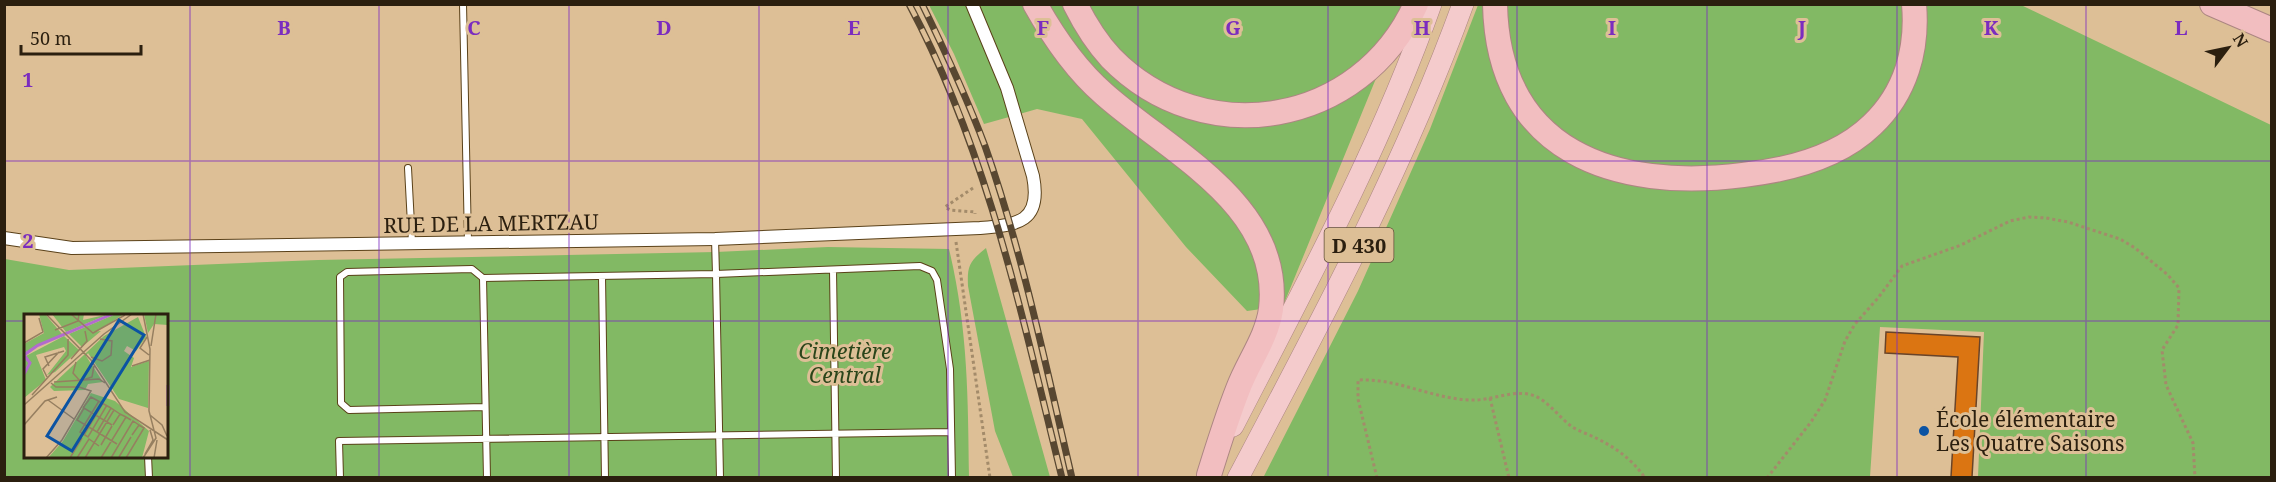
<svg xmlns="http://www.w3.org/2000/svg" width="2276" height="482" font-family="'Noto Serif',serif">
	<rect width="100%" height="100%" fill="#ddbf96"/>
	<path fill="#82b964" fill-rule="evenodd" d="M929 5H1406L1283 306 1247 311 1186 247 1082 119 1037 109 984 124 954 54Z
		M1478 5H2021L2271 125V477H1978L1984 332 1880 327 1870 477 1263 478 1358 291 1430 129Z
		M828 247 949 249C968 328 968 397 969 477H5V259L69 270 318 260 716 252ZM26 316H166V456H26Z
		M986 248 1050 477H1013L995 431 968 286C967 265 970 261 986 248Z"/>
	<path fill="#db7512" stroke="#694429" stroke-width="1.5" d="M1886 332 1980 337 1972 477H1951L1958 357 1885 353Z"/>
	<g fill="none" stroke-linecap="round" stroke-linejoin="round">
		<defs>
			<path id="service" d="M463 4 468 242
				M408 168 412 243
				M715 239 716 274 920 266 932 271 937 280 950 369 952 478
				M833 270 836 478
				M602 277 605 478
				M483 278 472 269 347 272 340 277 341 403 349 410 485 407
				M148 456 149 478
				M340 478 339 441 951 432
				M487 478 483 278 716 274 720 478"/>
			<path id="minor" d="M4 238 72 248 715 239 980 228C1018 225 1042 222 1033 176L1007 88 972 4"/>
			<path id="trunk" d="M1233 426C1304 288 1379 151 1431 4
				M1238 478C1320 323 1403 169 1463 4"/>
			<path id="motorway" d="M1035 4C1054 38 1075 69 1104 94 1169 152 1283 205 1271 309 1267 338 1248 362 1238 389 1227 417 1218 446 1209 475
				M1075 4C1085 24 1096 42 1111 58 1204 153 1361 126 1416 4
				M1495 4C1498 153 1616 191 1743 175 1788 170 1839 157 1872 125 1906 93 1918 49 1914 4
				M2212 4 2272 30"/>
		</defs>
		<use href="#service" stroke="#5a4119" stroke-width="8"/>
		<use href="#minor" stroke="#5a4119" stroke-width="14"/>
		<use href="#trunk" stroke="#ac8682" stroke-width="22"/>
		<use href="#motorway" stroke="#ac8682" stroke-width="26"/>
		<path stroke="#a38b6a" stroke-width="3" stroke-dasharray="3 3" stroke-linecap="butt" d="M973 188 945 207 950 210 975 212V214
			M956 242 990 478
			M1490 398 1509 478
			M1377 478 1358 399V380C1398 378 1432 399 1471 400 1492 401 1515 388 1535 396 1549 402 1559 417 1571 426 1578 431 1588 434 1596 438 1616 448 1632 459 1645 478
			M1767 478 1811 422 1825 400 1845 341 1855 324 1878 298 1902 266 1961 245 2010 221 2029 217 2046 218 2068 222 2120 239 2135 248 2168 275 2179 288 2178 325 2162 350 2166 385 2193 443 2195 478"/>
		<use href="#service" stroke="#fff" stroke-width="6"/>
		<use href="#minor" stroke="#fff" stroke-width="12"/>
		<use href="#trunk" stroke="#f4cbcc" stroke-width="21"/>
		<use href="#motorway" stroke="#f2bec0" stroke-width="24"/>
		<defs>
			<path id="rail" d="M909 4C988 152 1022 316 1062 478
				M922 4C945 51 967 98 985 146 1023 254 1046 367 1072 478"/>
		</defs>
		<use href="#rail" stroke="#584731" stroke-width="7"/>
		<use href="#rail" stroke="#ddbf96" stroke-width="4.5" stroke-dasharray="14" stroke-linecap="butt"/>
	</g>
	<path fill="none" stroke="#7b2cbf" stroke-width="1.5" stroke-opacity="0.55" d="M190 4V478M379 4V478M569 4V478M759 4V478M948 4V478M1138 4V478M1328 4V478M1517 4V478M1707 4V478M1897 4V478M2086 4V478M4 161H2272M4 321H26M166 321H2272"/>
	<circle fill="#0b53a3" stroke="#ddbf96" stroke-width="2" cx="1924" cy="431" r="6"/>
	<g text-anchor="middle" dominant-baseline="central" stroke-width="6" stroke-linejoin="round" paint-order="stroke">
		<rect fill="#ddbf96" stroke="#604f38" stroke-width="1.5" x="1324.5" y="228" width="69" height="34" rx="4.5"/>
		<g font-size="20" font-weight="bold" fill="#2b1f0f">
			<text x="1359" y="245">D 430</text>
		</g>
		<g font-size="21" fill="#2b1f0f" stroke="#ddbf96">
			<text transform="translate(491 223) rotate(-1)">RUE DE LA MERTZAU</text>
		</g>
		<g font-size="21" font-style="italic" fill="#2a451a" stroke="#ddbf96">
			<text x="845" y="351">Cimetière<tspan x="845" dy="24">Central</tspan></text>
		</g>
		<g font-size="21" fill="#2b1f0f" stroke="#ddbf96" text-anchor="start">
			<text x="1936" y="419">École élémentaire<tspan x="1936" dy="24">Les Quatre Saisons</tspan></text>
		</g>
	</g>
	<g transform="translate(24 314)">
		<rect width="144" height="144" fill="#ddbf96"/>
		<path d="M15 0H21L38 20 0 39V30L20 19ZM28 0H60L59 6 85 0 42 18ZM92 0H100L73 17 63 18 77 17 58 33 45 20ZM120 0H144V11L130 10 124 19ZM114 3 122 23 112 37 103 32 100 37 110 44 107 53 125 47 124 94 95 85 64 39 62 42 79 68 64 70 61 76 30 77 26 73 80 22ZM40 22 55 36 31 58 23 61 42 37 40 33 12 41 22 66 0 84V43ZM67 79 91 87 125 117 118 144H24L39 127Z" fill="#82b964"/>
		<path d="M85 0H92L14 33 0 43V39L13 30Z" fill="#b26bce"/>
		<path fill="none" stroke="#b26bce" stroke-width="3" d="M0 41 6 49 0 60M144 71V92"/>
		<path fill="none" stroke="#967f60" stroke-width="1.5" d="M22 0 67 46 101 98 144 126M47 0 69 19 101 1M31 16 54 7 55 0M123 23 116 34 125 41M0 29 19 18 15 4M127 32 132 0M67 43 78 47 87 41 88 27 76 25M47 45 63 27 61 17M52 48 49 59 56 67 68 63 70 52M25 52 21 43 40 37M108 52 126 46M23 63 19 55 35 38M30 68 75 65 81 69M8 81 44 41V25M24 86 50 105M75 87 56 118 64 123 83 91M0 91 80 20 108 0M59 94 67 83 87 94M126 101 138 111 143 122M0 111 21 87 33 83M88 111 60 94 53 106 93 130M89 111 96 100 102 103M73 118 87 94 96 100M60 121 79 89M77 131 88 112M121 140 129 126 126 116M95 143 107 123M22 144 38 126 67 77 55 73H32L27 69M46 144 58 124M53 144 65 125 75 132M61 144 90 96M77 144 102 103 107 106M87 144 109 107 115 111M102 144 120 114 115 111 108 121M119 144 132 124 125 97 126 35 119 0M130 144 133 126"/>
		<path fill="#0b53a3" fill-opacity="0.15" stroke="#0b53a3" stroke-width="3" d="M95 6 120 21 48 137 23 122Z"/>
		<rect width="144" height="144" fill="none" stroke="#2b1f0f" stroke-width="3"/>
	</g>
	<g font-size="20" text-anchor="middle" font-weight="bold" fill="#7b2cbf" stroke="#ddbf96" stroke-width="6" stroke-linejoin="round" paint-order="stroke">
		<text x="284" y="35">B</text>
		<text x="474" y="35">C</text>
		<text x="664" y="35">D</text>
		<text x="854" y="35">E</text>
		<text x="1043" y="35">F</text>
		<text x="1233" y="35">G</text>
		<text x="1422" y="35">H</text>
		<text x="1612" y="35">I</text>
		<text x="1802" y="35">J</text>
		<text x="1991" y="35">K</text>
		<text x="2181" y="35">L</text>
		<text x="28" y="87">1</text>
		<text x="28" y="248">2</text>
	</g>
	<rect width="2276" height="482" fill="none" stroke="#2b1f0f" stroke-width="12"/>
	<g transform="translate(2228 48) rotate(58)" stroke="#ddbf96" stroke-width="4.5" paint-order="stroke">
	<path d="M0-4.5L10 22L0 15L-10 22Z" fill="#2b1f0f"/>
	<text y="-9" font-size="16" font-weight="bold" text-anchor="middle" fill="#2b1f0f">N</text>
	</g>
	<path d="M21 45v9h120v-9" fill="none" stroke="#2b1f0f" stroke-width="3"/>
	<text x="30" y="45" font-size="18" fill="#2b1f0f" stroke="#ddbf96" stroke-width="4.5" paint-order="stroke">50 m</text>
</svg>
